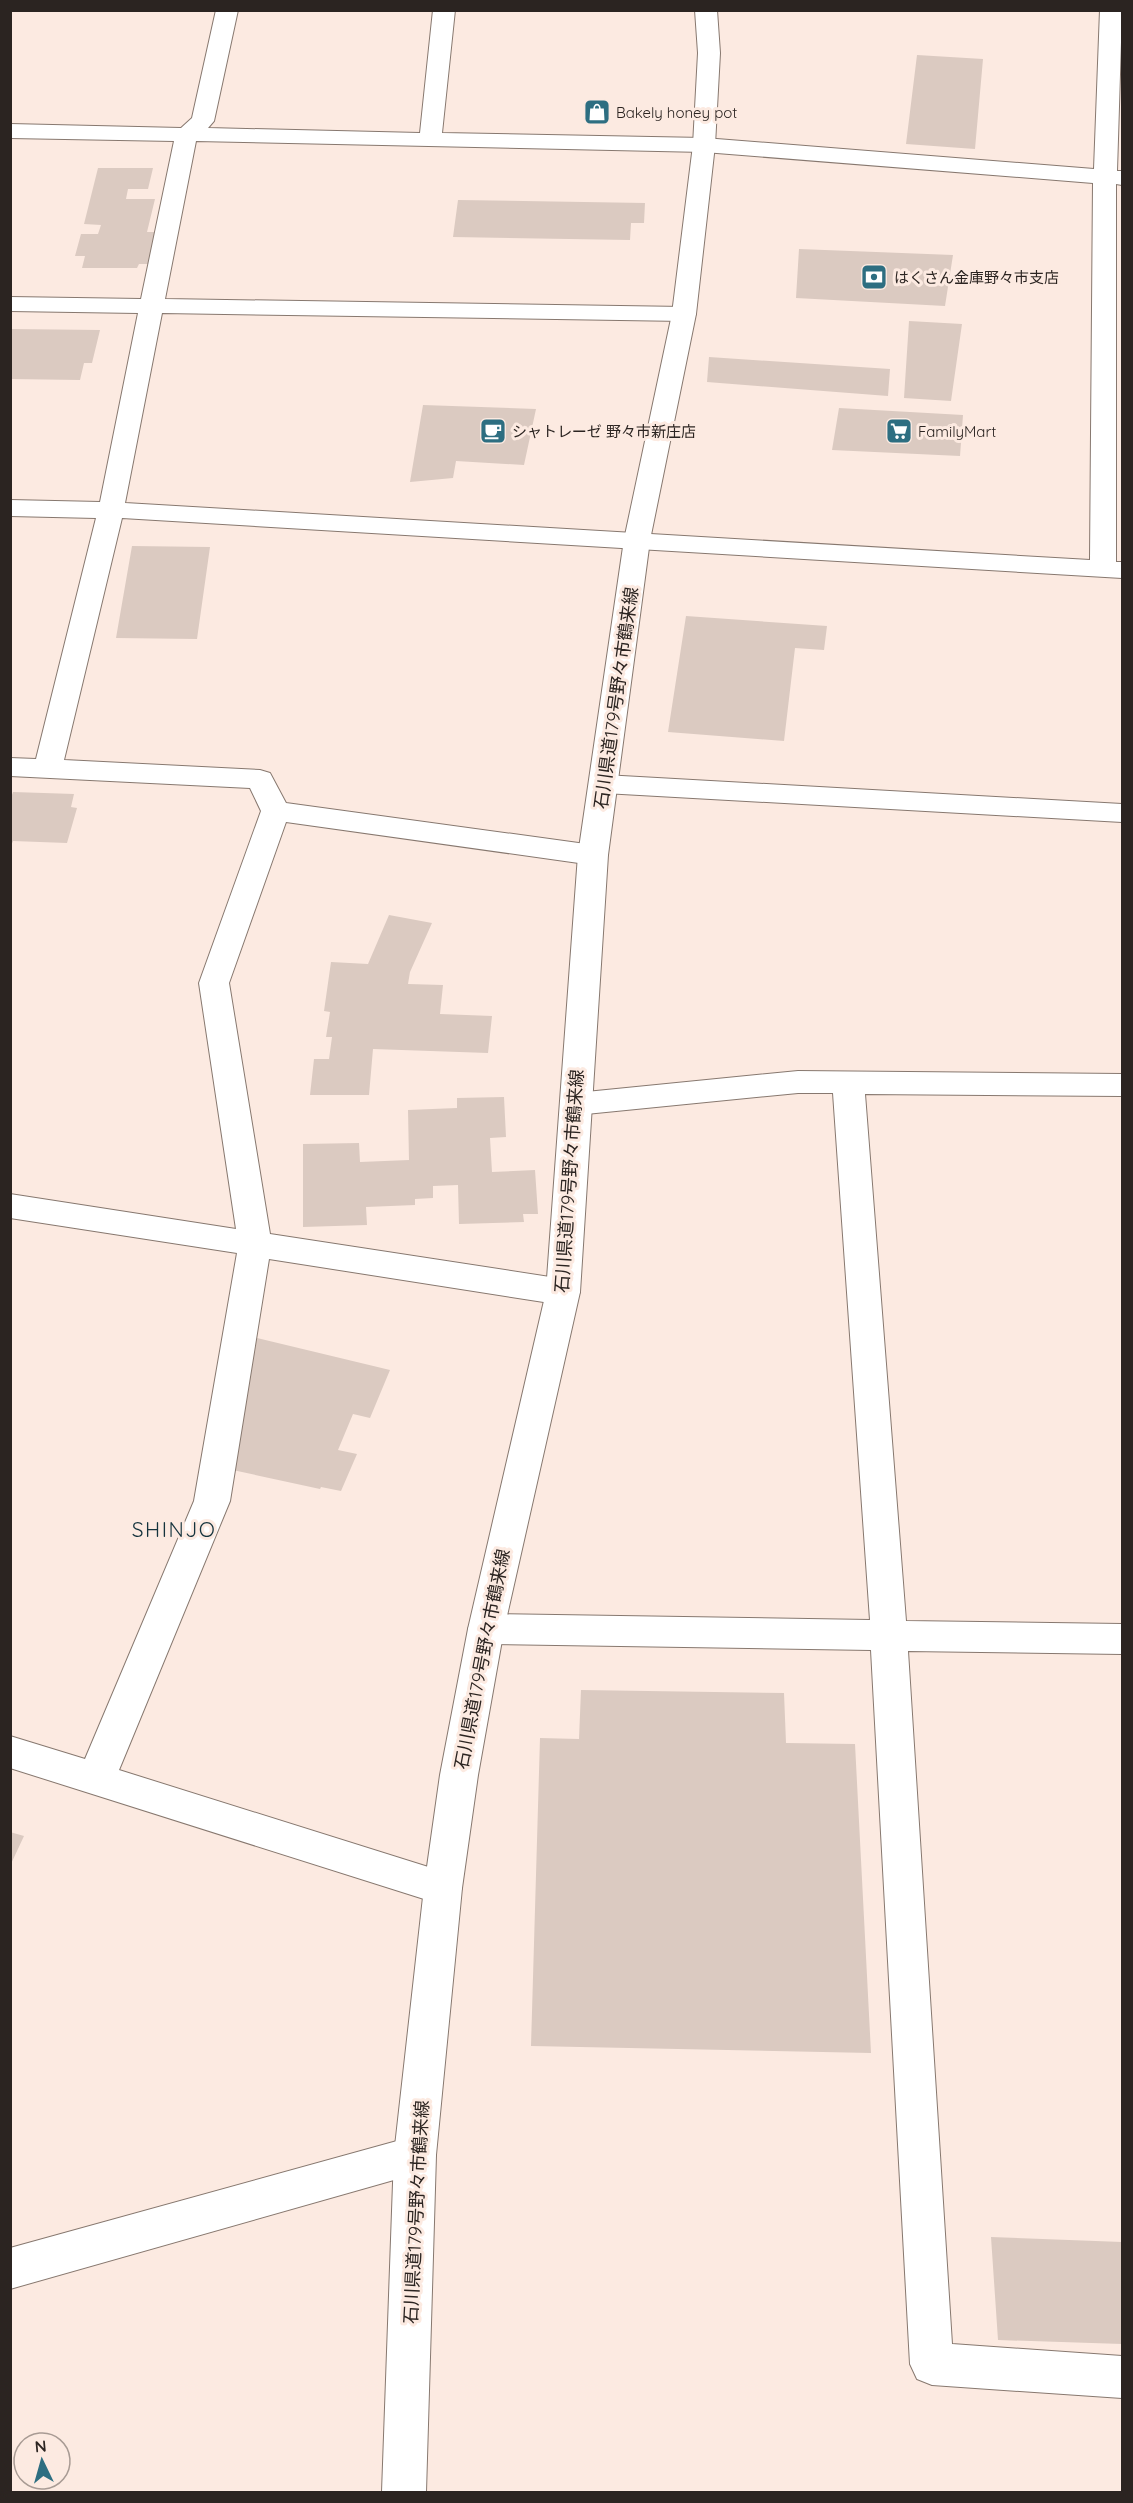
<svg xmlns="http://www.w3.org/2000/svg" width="1133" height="2503" font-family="Quicksand,'Noto Sans JP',sans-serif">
	<rect width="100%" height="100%" fill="#fceae1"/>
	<path fill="#dbcac1" d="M917 55 983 59 975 149 906 144Z
		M98 168H153L148 189H128L126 199H155L147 232H156L148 264H139L137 268H82L85 256H75L81 234H98L101 225 84 224Z
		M458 200 645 203 644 223H631L630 240 453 237Z
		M799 249 953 255 945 306 796 298Z
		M909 321 962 324 951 401 904 398Z
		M10 329 100 330 92 363H84L80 380 10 379Z
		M709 357 890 369 888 396 707 382Z
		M423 405 536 409 524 465 456 461 453 478 410 482Z
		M839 408 963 415 960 456 832 450Z
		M132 546 210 547 197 639 116 638Z
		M686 616 827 626 824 650 795 648 784 741 668 732Z
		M13 792 74 794 71 807 77 808 67 843 13 841 10 848V800Z
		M389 915 432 923 410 972 408 984 443 985 440 1014 492 1016 488 1053 373 1049 369 1095H310L314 1059H329L332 1037H326L330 1012 324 1011 331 962 368 964Z
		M504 1097 506 1137 490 1138 492 1172 535 1170 538 1214H523L524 1222 459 1224 458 1185 433 1186V1198L415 1199V1205L366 1207 367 1225 303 1227V1144L359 1143 360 1162 409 1160 408 1110 457 1108V1098Z
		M257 1338 390 1370 370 1418 353 1414 338 1450 357 1454 341 1491 321 1487 320 1489 228 1469Z
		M581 1690 784 1693 786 1743 855 1744 871 2053 531 2046 540 1738 579 1739Z
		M10 1832 24 1836 10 1866Z
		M991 2237 1122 2242V2344L998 2340Z"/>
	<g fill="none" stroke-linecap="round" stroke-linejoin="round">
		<defs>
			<path id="minor" d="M216 10H238L214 121 208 128 420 133 433 10H455L442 133 704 138 1094 169 1100 10H1122L1117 171H1122V185L1116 184V562H1122V578L122 518 64 760 260 770 270 773 286 803 593 845 603 848 608 855 603 862 593 865 286 822 229 983 270 1234 563 1279 575 1283 580 1292 575 1301 563 1305 269 1259 230 1501 119 1770 457 1876 462 1888 457 1900 443 1905 10 1768V1736L85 1759 194 1501 237 1253 10 1218V1194L236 1229 199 983 261 811 250 788 10 776V758L36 759 96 518 10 516V500L100 502 138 313 10 311V297L141 299 174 141 10 138V124L181 128 192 118ZM196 141 704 152 1093 183 1090 560 125 503 162 313 684 321 693 319 696 314 693 309 684 307 165 299Z
				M604 775 1122 804V822L604 793 594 791 590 784 594 777Z
				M798 1071 1122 1074V1096L865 1094 906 1621 1122 1624V1654L908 1651 952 2344 1122 2356V2398L932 2385 917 2379 910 2364 871 1650 486 1644 473 1640 468 1629 473 1618 486 1614 870 1620 833 1093H798L576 1115 565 1112 560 1104 565 1096 576 1093Z
				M415 2136 430 2141 436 2155 430 2169 415 2174 10 2289V2248Z"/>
			<path id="major" d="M695 10H717L720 53 715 145 696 314 650 540 608 855 580 1292 504 1629 478 1775 462 1888 436 2155 426 2492H382L394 2155 424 1888 440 1775 468 1629 546 1292 578 855 624 540 672 314 693 145 698 53Z"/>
		</defs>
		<use href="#minor" stroke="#87786f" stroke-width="2"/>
		<use href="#major" stroke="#87786f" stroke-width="2"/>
		<use href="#minor" fill="#fff" fill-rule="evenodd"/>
		<use href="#major" fill="#fff" fill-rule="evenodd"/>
	</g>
	<defs>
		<symbol id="shop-square" viewBox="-11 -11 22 22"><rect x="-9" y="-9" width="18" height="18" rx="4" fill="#2d6e81" stroke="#fceae1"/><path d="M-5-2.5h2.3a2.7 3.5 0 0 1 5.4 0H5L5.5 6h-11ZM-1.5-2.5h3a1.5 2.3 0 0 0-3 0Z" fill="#fff"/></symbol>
		<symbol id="bank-square" viewBox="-11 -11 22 22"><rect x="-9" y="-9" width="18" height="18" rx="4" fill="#2d6e81" stroke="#fceae1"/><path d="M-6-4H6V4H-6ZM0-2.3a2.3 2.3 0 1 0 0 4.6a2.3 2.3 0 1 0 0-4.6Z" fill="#fff"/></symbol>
		<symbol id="cafe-square" viewBox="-11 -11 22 22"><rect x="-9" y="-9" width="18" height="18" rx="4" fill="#2d6e81" stroke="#fceae1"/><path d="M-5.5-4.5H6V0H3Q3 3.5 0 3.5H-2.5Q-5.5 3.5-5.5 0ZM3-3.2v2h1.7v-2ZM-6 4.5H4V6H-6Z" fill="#fff"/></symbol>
		<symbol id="supermarket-square" viewBox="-11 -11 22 22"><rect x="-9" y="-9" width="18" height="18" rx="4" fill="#2d6e81" stroke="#fceae1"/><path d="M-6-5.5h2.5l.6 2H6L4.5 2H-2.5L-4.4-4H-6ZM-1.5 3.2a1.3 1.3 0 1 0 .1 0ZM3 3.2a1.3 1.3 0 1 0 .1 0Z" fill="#fff"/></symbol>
	</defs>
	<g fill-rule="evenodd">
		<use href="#shop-square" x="582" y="97" width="30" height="30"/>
		<use href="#bank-square" x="859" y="262" width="30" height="30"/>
		<use href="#cafe-square" x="478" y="416" width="30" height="30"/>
		<use href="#supermarket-square" x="884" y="416" width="30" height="30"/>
	</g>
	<g text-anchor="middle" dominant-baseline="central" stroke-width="6" stroke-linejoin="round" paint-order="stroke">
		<g font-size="15" fill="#2b2421" stroke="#fceae1" text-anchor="start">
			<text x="616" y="112">Bakely honey pot</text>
			<text x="894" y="277">はくさん金庫野々市支店</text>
			<text x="512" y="431">シャトレーゼ 野々市新庄店</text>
			<text x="918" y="431">FamilyMart</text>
		</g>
		<g font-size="18" fill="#2b2421" stroke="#fceae1">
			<text transform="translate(616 698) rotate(-82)">石川県道179号野々市鶴来線</text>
			<text transform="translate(569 1181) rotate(-86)">石川県道179号野々市鶴来線</text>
			<text transform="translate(482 1659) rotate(-79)">石川県道179号野々市鶴来線</text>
			<text transform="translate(416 2212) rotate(-87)">石川県道179号野々市鶴来線</text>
		</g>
		<g font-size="21" letter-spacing="1.5" fill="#14333d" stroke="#fceae1">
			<text x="174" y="1529">SHINJO</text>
		</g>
	</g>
	<rect width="1133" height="2503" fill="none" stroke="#2b2421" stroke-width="24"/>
	<g transform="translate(42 2461) rotate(355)"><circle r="28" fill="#fceae1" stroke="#a89b94" stroke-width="1.5"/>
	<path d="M0-4.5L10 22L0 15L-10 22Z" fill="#2d6e81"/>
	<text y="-9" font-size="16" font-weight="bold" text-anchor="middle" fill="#2b2421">N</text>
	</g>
</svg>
